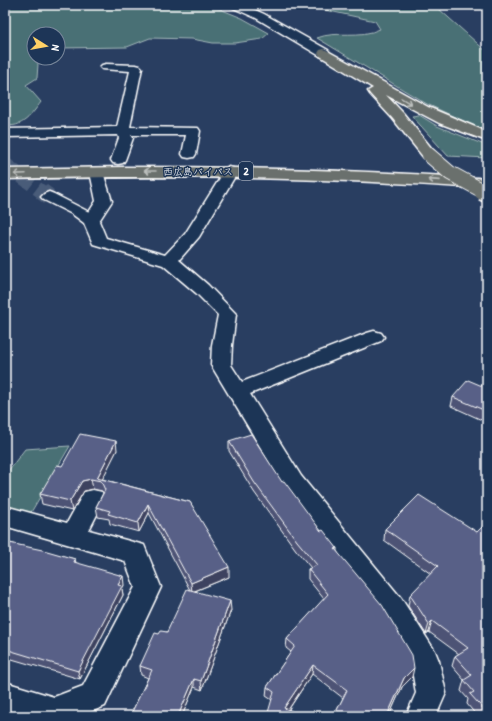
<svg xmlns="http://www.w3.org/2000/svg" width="492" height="721" font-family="'Patrick Hand','Klee One',sans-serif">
	<rect width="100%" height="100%" fill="#293e61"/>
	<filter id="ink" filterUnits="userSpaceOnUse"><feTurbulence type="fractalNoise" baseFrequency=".025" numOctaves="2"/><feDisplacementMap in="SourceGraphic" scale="8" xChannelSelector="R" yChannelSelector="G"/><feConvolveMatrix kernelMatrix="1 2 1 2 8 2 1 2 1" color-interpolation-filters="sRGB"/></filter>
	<g filter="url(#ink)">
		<path fill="#497074" stroke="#a4b8ba" d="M5 5H210L242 18 269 33 262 39 235 43H213L192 39 150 38 127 47 58 48V34H34V56L33 57 38 64 37 78 26 85 41 102C32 114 22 129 5 125Z
			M302 5H428L439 9 487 52V130L478 128 427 104 317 38C337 30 360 39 380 29L375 21Z
			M419 115 437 126 487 146V158L448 156 412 116Z
			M70 446 30 514 5 507V475L25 449Z"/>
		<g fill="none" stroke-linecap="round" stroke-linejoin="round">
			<path stroke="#495b79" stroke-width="14" stroke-dasharray="14 6" stroke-linecap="butt" d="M5 164 42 192"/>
			<path stroke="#495b79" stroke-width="17" stroke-dasharray="17 8" stroke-linecap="butt" d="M41 191 49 197"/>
			<defs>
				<path id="street" d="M106 64 136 65 140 66 142 68 130 127 198 128 200 131 196 154 194 157 189 158 184 157 182 154 186 135H131L133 138 125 160 123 163 118 164 113 163 111 160 119 138 118 135 5 137V129L117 127 130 71 102 69 100 67 102 65Z
					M228 167 233 168 235 171 234 178 199 237 179 260 208 285 236 314 232 345 231 365 242 382 367 333 374 331 381 333 384 337 381 341 250 394 301 476 401 598 435 651 439 661 446 693 436 716H406L416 693 411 664 381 614 285 488 211 365 212 345 218 315 196 293 163 265 93 244 84 223 72 214 44 200 41 197 44 194 49 192 54 194 89 212 96 201 90 172 92 169 97 168 102 169 112 201 99 221 106 238 165 255 185 234 220 178 223 168Z
					M93 490 102 492 105 499 89 530 144 545 161 587 105 706 81 716H21L5 710V682L54 697 83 686 135 587 125 561 5 526V506L67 523 84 492Z"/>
				<path id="secondary" d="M230 5H244L264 14 328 50 330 53 328 56H320L256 18 231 7Z"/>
				<path id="highway" d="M324 49 428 107 487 132V141L439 123 386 95 403 113 437 155 434 158 429 160 424 158 393 119 370 94 368 91 373 88 320 56 318 53 320 50Z
					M123 167C242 167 360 170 478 178L484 180 486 183 484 186 478 188C320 177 163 175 5 179V169Z"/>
			</defs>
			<use href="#street" stroke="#fff" stroke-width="3"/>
			<use href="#secondary" stroke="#fff" stroke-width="3"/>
			<use href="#highway" stroke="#fff" stroke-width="3"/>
			<use href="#street" fill="#1d3557" fill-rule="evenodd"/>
			<use href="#secondary" fill="#1d3557" fill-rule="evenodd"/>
			<use href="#highway" fill="#6b706d" fill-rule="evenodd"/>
			<defs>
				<path id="highway-bridge-far1" d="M429 155 450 173 485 192"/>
				<path id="highway-bridge" d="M483 191 487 193"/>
			</defs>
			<use href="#highway-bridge-far1" stroke="#fff" stroke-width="16" stroke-linecap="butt"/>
			<use href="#highway-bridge" stroke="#fff" stroke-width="21" stroke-linecap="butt"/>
			<use href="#highway-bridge-far1" stroke="#6b706d" stroke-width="14"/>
			<use href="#highway-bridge" stroke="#6b706d" stroke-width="18"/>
		</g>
		<path fill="#4d5374" stroke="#fff" d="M487 388V417L484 421 451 406 453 397Z
			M229 441 282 482 321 531 337 548V551L412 677 402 687 389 716H336V712L343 698 312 674 289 709 292 716 272 700 266 696 267 687 291 652 286 648 287 639 324 599 308 579V569L311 568 296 550 254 492 229 451Z
			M117 450 102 479 190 502 229 577 195 591 231 610 202 690 194 687 182 716H130L148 678 141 675 140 666 159 634 167 632 190 590 149 513 139 532 110 524 109 519 98 517 96 507 103 493 102 491 93 489 84 491 72 511 42 504 40 494 62 466Z
			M385 529 477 532 487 716H477L467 704 468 699 461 691 464 680 452 666 455 656 459 654 429 632 426 634 408 606 410 595 431 574 384 540Z
			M5 540V542L75 559 76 563 124 585 122 589 123 595 80 679 5 657Z"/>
		<path fill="#3e435e" stroke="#fff" d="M486 411H487V417L484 421Z
			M116 441 117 450 101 482V481L97 478Z
			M5 461 7 467 5 469Z
			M91 479 93 489 84 491 72 511 70 501 82 481Z
			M148 504 149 513 139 532 138 523Z
			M229 567V577L192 592 191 583Z
			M123 576 124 585 122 589 123 595 80 679 78 671 118 585Z
			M230 601 231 610 202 690 201 681Z
			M432 621 429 632 426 634 429 624Z
			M313 665 312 674 284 716V708Z
			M414 668 412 677 402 687 389 716H387L404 678Z
			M194 679V687L182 716H178Z"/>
		<path fill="#596087" stroke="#fff" d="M468 380 487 388V411H486L453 397Z
			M80 434 116 441 97 478 190 502 229 567 191 583 148 504 138 523 108 514 110 511 96 507 105 490 101 481 91 479 82 481 70 501 40 494 57 465 62 466Z
			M251 434 282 482 284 481 321 531 323 530 337 548 335 549 382 605 412 655 414 668 404 678 387 716H345L336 712 347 690 313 665 284 708 292 711 291 716H267L274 692 267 687 295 646 287 639 328 594 308 569 317 565 297 541 254 482 229 441Z
			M419 495 477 532 487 522V713L470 694 474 692 464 680 472 675 455 656 468 648 432 621 429 624 410 595 438 566 385 529Z
			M5 542 47 551 75 559 74 562 123 576 118 585 122 586 78 671 5 649Z
			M187 589 230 601 201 681 194 679 178 716H130L152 670 140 666 155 633 159 634 161 631 167 632Z"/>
		<defs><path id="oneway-shaft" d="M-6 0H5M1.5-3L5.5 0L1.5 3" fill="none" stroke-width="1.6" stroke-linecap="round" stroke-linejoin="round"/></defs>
		<g stroke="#bcbfbd">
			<use href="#oneway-shaft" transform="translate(406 101) rotate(31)"/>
			<use href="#oneway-shaft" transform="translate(150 171) rotate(180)"/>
			<use href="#oneway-shaft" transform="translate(20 174) rotate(178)"/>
			<use href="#oneway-shaft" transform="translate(434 180) rotate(-176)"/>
		</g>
	</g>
	<g text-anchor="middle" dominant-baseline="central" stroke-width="3" stroke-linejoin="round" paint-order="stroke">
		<g font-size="10" fill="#fff" stroke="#1d3557">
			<text x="198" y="171">西広島バイパス</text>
		</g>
		<rect fill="#1d3557" stroke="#bbc2cd" stroke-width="1" x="239" y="162" width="14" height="18" rx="3"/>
		<g font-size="11" font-weight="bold" fill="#fff">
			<text x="246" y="171">2</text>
		</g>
	</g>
	<rect width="492" height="721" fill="none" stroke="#1d3557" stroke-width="20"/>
	<rect x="10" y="10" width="472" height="701" fill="none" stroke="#fff" stroke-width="1.5" filter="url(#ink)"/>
	<g transform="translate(46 46) rotate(101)"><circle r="19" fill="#1d3557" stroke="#77869a"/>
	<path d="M0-3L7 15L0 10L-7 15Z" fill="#ffd166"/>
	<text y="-6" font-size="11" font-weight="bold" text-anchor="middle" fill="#ffffff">N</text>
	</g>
</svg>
